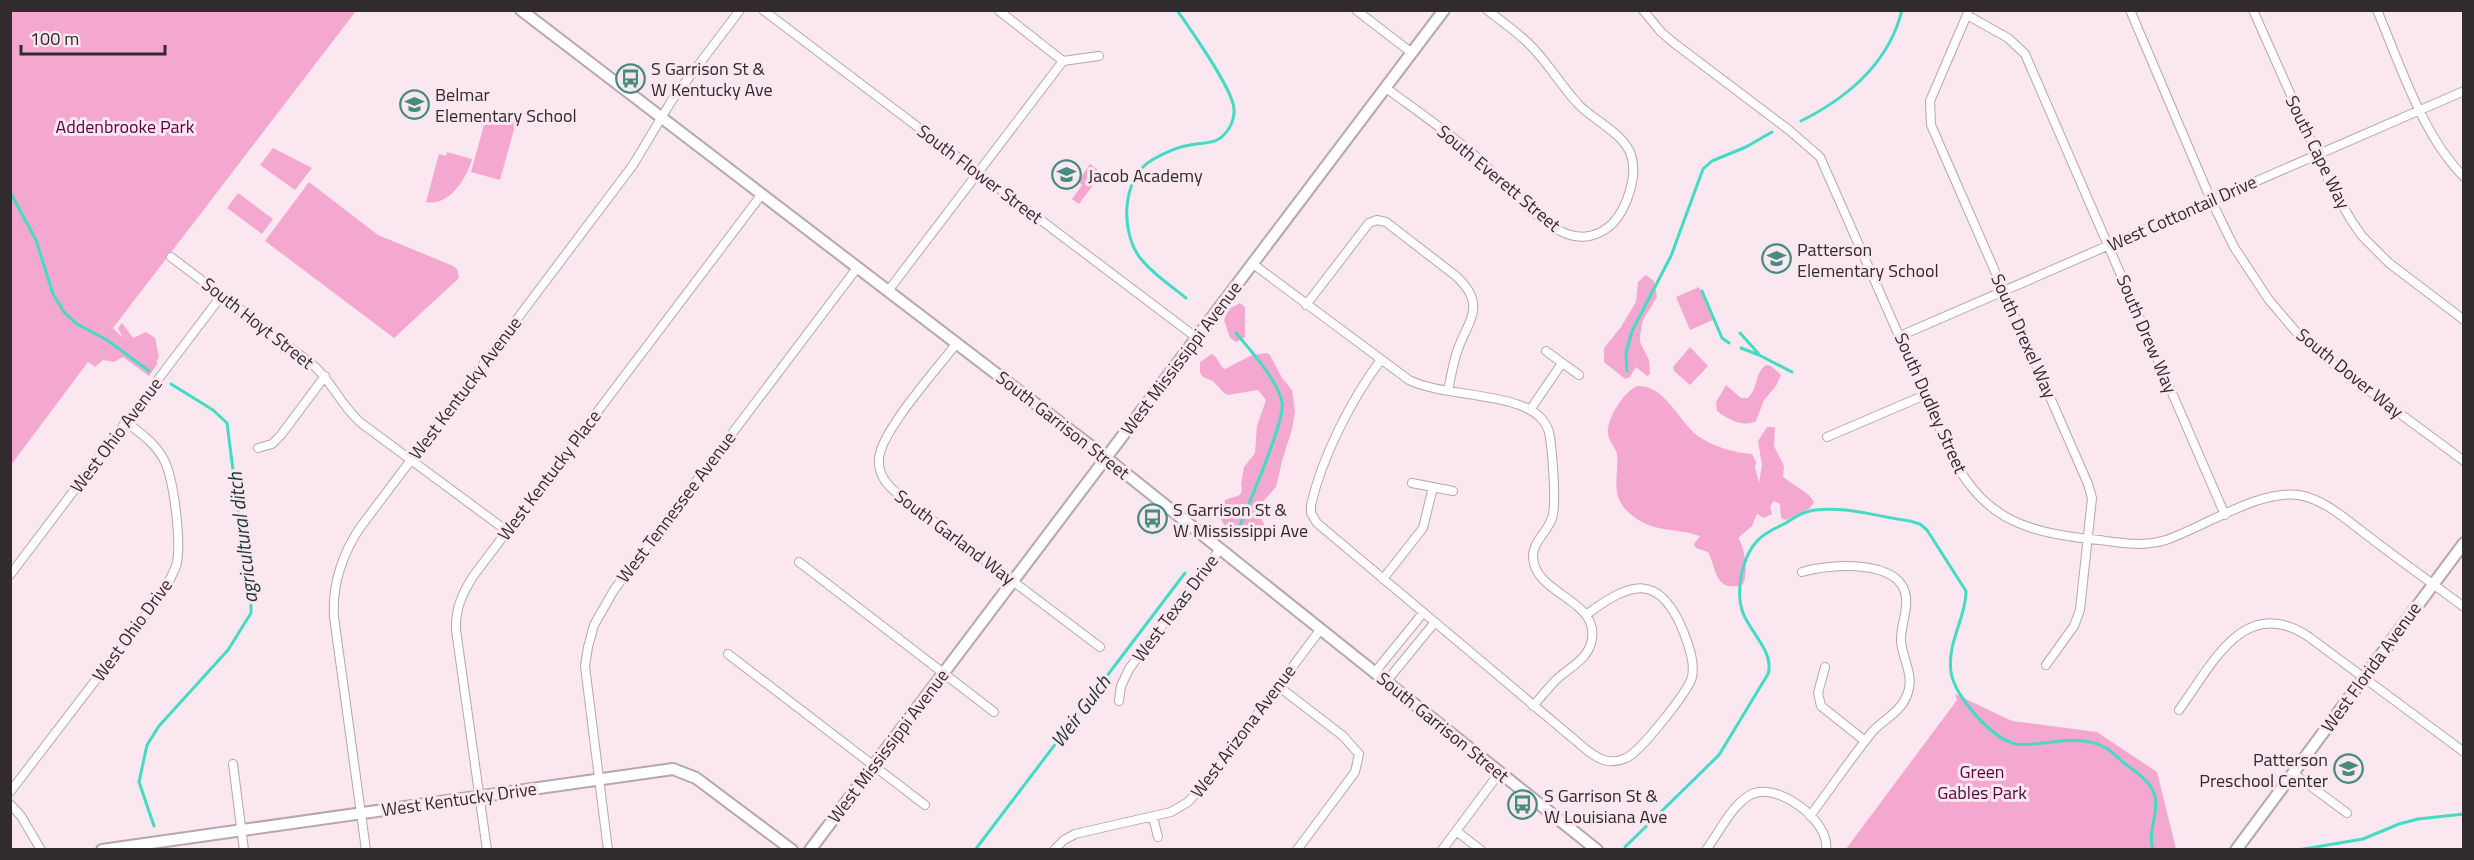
<svg xmlns="http://www.w3.org/2000/svg" width="2474" height="860" font-family="'Titillium Web',sans-serif">
	<rect width="100%" height="100%" fill="#fae7f0"/>
	<path fill="#f4a8d0" d="M11 11H356L113 328 123 338 118 328 122 323 133 338 146 332 155 338 159 357 156 362 158 363 149 376 123 357 114 362 103 360 95 367 88 362 11 465Z
		M487 114 516 122 500 180 471 172Z
		M273 148 312 168 295 190 260 165Z
		M447 152 472 159C467 178 449 207 426 202L439 154 446 156Z
		M1090 164 1102 173 1079 204 1072 199 1082 185 1078 181Z
		M309 182 378 235 453 266 457 269 459 278 394 338 265 241Z
		M238 193 273 219 262 234 227 208Z
		M1646 275 1654 281 1657 297 1643 320 1640 336V342L1649 360 1650 374 1647 376 1636 367 1630 377 1625 379 1604 362V348L1621 327 1636 302 1638 282Z
		M1699 287 1713 320 1690 330 1676 297Z
		M1240 303 1245 307V337L1236 342 1230 338 1224 320 1229 309Z
		M1690 347 1708 366 1690 385 1674 371 1673 367Z
		M1267 353 1270 355 1282 378 1292 390 1295 411 1292 429 1282 461 1276 487 1259 506 1258 512 1265 526C1264 533 1263 535 1256 537 1239 542 1228 533 1220 518L1225 500 1240 495 1242 490 1241 485 1244 467 1255 453 1257 426 1266 400 1258 390 1228 395 1224 393 1213 381 1203 377 1200 373V362L1212 354C1219 358 1219 366 1225 369L1252 355Z
		M1766 365 1771 366 1781 375 1776 386 1764 400 1756 421C1744 428 1727 419 1717 411L1716 402 1726 385 1741 398H1748C1759 388 1754 373 1766 365Z
		M1638 386C1665 385 1679 422 1698 436 1712 446 1735 453 1752 454L1756 462 1755 467 1759 483 1762 465 1758 441 1767 427H1775L1774 446 1784 466 1783 477 1809 495 1814 502 1810 508 1786 520 1781 518 1780 504 1774 501 1770 506 1772 514 1764 518 1757 514 1752 526 1738 538C1745 546 1749 577 1742 585 1714 592 1717 569 1708 552L1696 548 1694 544 1700 536C1673 527 1651 534 1627 511 1610 494 1619 476 1617 455 1616 447 1609 442 1608 434 1606 420 1624 390 1638 386Z
		M1955 694 2012 721 2097 732 2157 772 2176 849H1846L1957 700Z"/>
	<g fill="none" stroke-linecap="round" stroke-linejoin="round">
		<path stroke="#44dbc4" stroke-width="3" d="M1177 10C1190 29 1233 89 1234 109 1235 121 1227 135 1217 140 1209 144 1199 143 1190 145 1176 147 1164 153 1152 160 1121 178 1120 233 1141 259 1153 274 1170 285 1186 298
			M1801 121C1847 98 1889 63 1902 10
			M10 192 36 240 53 294 64 312 77 324 107 340 149 371
			M1702 291 1722 338 1729 343
			M1236 333C1250 350 1277 379 1282 402 1286 420 1247 508 1238 530
			M1740 333 1758 353
			M1741 348 1759 355 1792 372
			M1627 371 1626 353 1632 331 1671 256 1703 169 1712 161 1746 147 1772 132
			M154 826 139 782 147 745 159 726 228 650 251 613V584L245 564 227 423 213 410 171 384
			M1625 847 1719 755 1768 674C1775 653 1750 632 1743 613 1735 591 1742 556 1758 540 1766 532 1776 528 1786 523 1795 517 1804 511 1815 510 1846 506 1879 517 1910 521L1920 524 1927 530 1966 591C1966 619 1947 641 1951 672 1954 696 1992 739 2016 744 2027 746 2041 743 2052 742 2068 740 2092 739 2106 748 2113 752 2118 758 2124 763 2133 770 2145 777 2151 787 2164 807 2146 829 2153 850
			M975 850 1185 573
			M2298 850 2363 839 2399 824 2418 819 2464 814"/>
		<defs>
			<path id="minor" d="M763 10 1197 338
				M998 10 1063 61 1099 56
				M1356 10 1412 53
				M1643 10 1661 32 1674 43 1789 130 1820 157 1953 458C1986 523 2032 533 2099 540 2122 543 2144 547 2166 540 2204 527 2260 489 2299 495 2327 500 2350 523 2372 539 2402 562 2433 584 2464 607
				M1969 10 1930 101 1931 125 2088 484 2092 498 2080 610 2074 626 2046 665
				M2130 10 2211 200 2234 247 2269 300 2297 333 2325 358 2464 461
				M2253 10 2329 181 2351 220 2362 236 2389 263 2464 320
				M2377 10C2400 64 2422 135 2464 177
				M1967 15 2008 38 2025 54 2225 515
				M1386 88C1417 111 1451 134 1480 160 1504 182 1536 222 1567 234 1583 240 1600 236 1613 223 1627 208 1638 175 1631 155 1624 134 1595 121 1579 105 1562 87 1550 66 1533 48 1520 34 1503 22 1487 10
				M171 257 312 364C332 381 341 406 361 423L507 531
				M1253 264 1409 380C1443 397 1514 392 1540 417 1544 421 1547 426 1549 432 1552 447 1557 505 1552 518 1547 533 1532 542 1533 558 1536 595 1598 599 1592 639 1589 659 1570 667 1557 679 1548 688 1541 697 1533 706
				M888 291 1063 61
				M1306 305 1369 223 1377 220 1386 222 1456 276C1487 305 1469 319 1458 349 1453 362 1451 377 1448 391
				M1900 336 2464 91
				M956 344C938 368 879 433 879 460 878 477 890 488 903 498L1100 647
				M1546 351 1579 375
				M1380 361C1351 400 1322 457 1311 505V513L1317 523 1588 751C1600 760 1611 765 1626 758 1640 752 1688 692 1692 677 1695 662 1689 647 1684 633 1660 572 1631 581 1586 615
				M1530 410 1562 363
				M1827 437 1925 395
				M258 448 272 444 281 435 325 376
				M1412 483 1453 491
				M799 562 994 712
				M1802 572C1829 564 1901 558 1906 597 1908 612 1900 627 1901 642 1903 660 1915 677 1907 695 1901 712 1884 719 1873 731 1851 758 1831 788 1810 816
				M10 575 222 295
				M1383 579 1423 528 1433 487
				M728 654 925 805
				M1825 667 1818 693 1821 706 1865 741
				M1375 672 1423 613
				M1386 682 1435 622
				M1278 686 1343 736 1359 754 1355 772 1297 850
				M1119 701 1121 686 1129 669 1220 549
				M2179 710C2212 665 2244 593 2309 637L2464 752
				M233 764 244 850
				M2293 773 2347 813
				M10 792 163 592C168 583 174 573 177 563 181 540 174 477 163 458 154 442 140 433 126 422
				M10 804 21 816 41 850
				M1153 817 1158 837
				M1456 831 1481 850
				M366 850 334 617C332 585 341 557 359 529L633 165 672 100 740 10
				M487 850 456 630C455 608 463 592 474 575L762 194
				M608 850 585 666 588 647 594 625 614 590 857 268
				M1054 850 1064 840 1075 834 1171 812 1188 802 1208 780 1320 630
				M1442 850 1500 772
				M1706 850C1719 833 1731 806 1750 795 1776 780 1831 821 1826 850"/>
			<path id="tertiary" d="M102 850 673 769 696 778 792 850
				M2236 850 2464 543"/>
			<path id="secondary" d="M521 10 1105 457 1597 850
				M810 850 1444 10"/>
		</defs>
		<use href="#minor" stroke="#b8a6ae" stroke-width="10"/>
		<use href="#tertiary" stroke="#b8a6ae" stroke-width="14"/>
		<use href="#secondary" stroke="#b8a6ae" stroke-width="14"/>
		<use href="#minor" stroke="#fff" stroke-width="8"/>
		<use href="#tertiary" stroke="#fff" stroke-width="10"/>
		<use href="#secondary" stroke="#fff" stroke-width="10"/>
	</g>
	<defs>
		<symbol id="bus-ring" viewBox="-11 -11 22 22"><circle r="9.5" fill="#fae7f0" stroke="#478b7e" stroke-width="1.5"/><path d="M-5-6H5V4H4V6H2V4H-2V6H-4V4H-5ZM-3.5-4V0h7V-4ZM-3.5 1.2v1.5H-2V1.2ZM2 1.2v1.5H3.5V1.2Z" fill="#478b7e"/></symbol>
		<symbol id="school-ring" viewBox="-11 -11 22 22"><circle r="9.5" fill="#fae7f0" stroke="#478b7e" stroke-width="1.5"/><path d="M0-5L7-2L0 1L-7-2ZM-4 1L0 2.5L4 1V4Q0 6-4 4Z" fill="#478b7e"/></symbol>
	</defs>
	<g fill-rule="evenodd">
		<use href="#bus-ring" x="614" y="62" width="33" height="33"/>
		<use href="#school-ring" x="398" y="88" width="33" height="33"/>
		<use href="#school-ring" x="1050" y="158" width="33" height="33"/>
		<use href="#school-ring" x="1760" y="242" width="33" height="33"/>
		<use href="#bus-ring" x="1136" y="502" width="33" height="33"/>
		<use href="#school-ring" x="2332" y="752" width="33" height="33"/>
		<use href="#bus-ring" x="1506" y="788" width="33" height="33"/>
	</g>
	<g text-anchor="middle" dominant-baseline="central" stroke-width="6" stroke-linejoin="round" paint-order="stroke">
		<g font-size="18" fill="#322b2e" stroke="#fae7f0" text-anchor="start">
			<text x="651" y="68">S Garrison St &amp;<tspan x="651" dy="21">W Kentucky Ave</tspan></text>
			<text x="435" y="94">Belmar<tspan x="435" dy="21">Elementary School</tspan></text>
			<text x="1088" y="175">Jacob Academy</text>
			<text x="1797" y="249">Patterson<tspan x="1797" dy="21">Elementary School</tspan></text>
			<text x="1173" y="509">S Garrison St &amp;<tspan x="1173" dy="21">W Mississippi Ave</tspan></text>
			<text x="2328" y="759" text-anchor="end">Patterson<tspan x="2328" dy="21">Preschool Center</tspan></text>
			<text x="1544" y="795">S Garrison St &amp;<tspan x="1544" dy="21">W Louisiana Ave</tspan></text>
		</g>
		<g font-size="18" fill="#5a033d" stroke="#fae7f0">
			<text x="125" y="126">Addenbrooke Park</text>
			<text x="1982" y="771">Green<tspan x="1982" dy="21">Gables Park</tspan></text>
		</g>
		<g font-size="18" fill="#322b2e" stroke="#fae7f0">
			<text transform="translate(2318 152) rotate(64)">South Cape Way</text>
			<text transform="translate(980 174) rotate(37)">South Flower Street</text>
			<text transform="translate(1499 178) rotate(40)">South Everett Street</text>
			<text transform="translate(2182 213) rotate(-24)">West Cottontail Drive</text>
			<text transform="translate(258 323) rotate(38)">South Hoyt Street</text>
			<text transform="translate(2147 334) rotate(67)">South Drew Way</text>
			<text transform="translate(2024 336) rotate(66)">South Drexel Way</text>
			<text transform="translate(1181 358) rotate(-53)">West Mississippi Avenue</text>
			<text transform="translate(2350 373) rotate(39)">South Dover Way</text>
			<text transform="translate(465 388) rotate(-53)">West Kentucky Avenue</text>
			<text transform="translate(1931 403) rotate(66)">South Dudley Street</text>
			<text transform="translate(1063 425) rotate(38)">South Garrison Street</text>
			<text transform="translate(116 435) rotate(-53)">West Ohio Avenue</text>
			<text transform="translate(549 475) rotate(-53)">West Kentucky Place</text>
			<text transform="translate(676 507) rotate(-53)">West Tennessee Avenue</text>
			<text transform="translate(955 537) rotate(37)">South Garland Way</text>
			<text transform="translate(1175 608) rotate(-53)">West Texas Drive</text>
			<text transform="translate(132 630) rotate(-54)">West Ohio Drive</text>
			<text transform="translate(2371 667) rotate(-54)">West Florida Avenue</text>
			<text transform="translate(1443 727) rotate(39)">South Garrison Street</text>
			<text transform="translate(1243 731) rotate(-53)">West Arizona Avenue</text>
			<text transform="translate(888 746) rotate(-53)">West Mississippi Avenue</text>
			<text transform="translate(459 799) rotate(-8)">West Kentucky Drive</text>
		</g>
		<g font-size="20" font-style="italic" fill="#213935" stroke="#fae7f0">
			<text transform="translate(242 538) rotate(-97)">agricultural ditch</text>
			<text transform="translate(1080 711) rotate(-53)">Weir Gulch</text>
		</g>
	</g>
	<rect width="2474" height="860" fill="none" stroke="#322b2e" stroke-width="24"/>
	<path d="M21 45v9h144v-9" fill="none" stroke="#322b2e" stroke-width="3"/>
	<text x="30" y="45" font-size="18" fill="#322b2e" stroke="#fae7f0" stroke-width="4.5" paint-order="stroke">100 m</text>
</svg>
